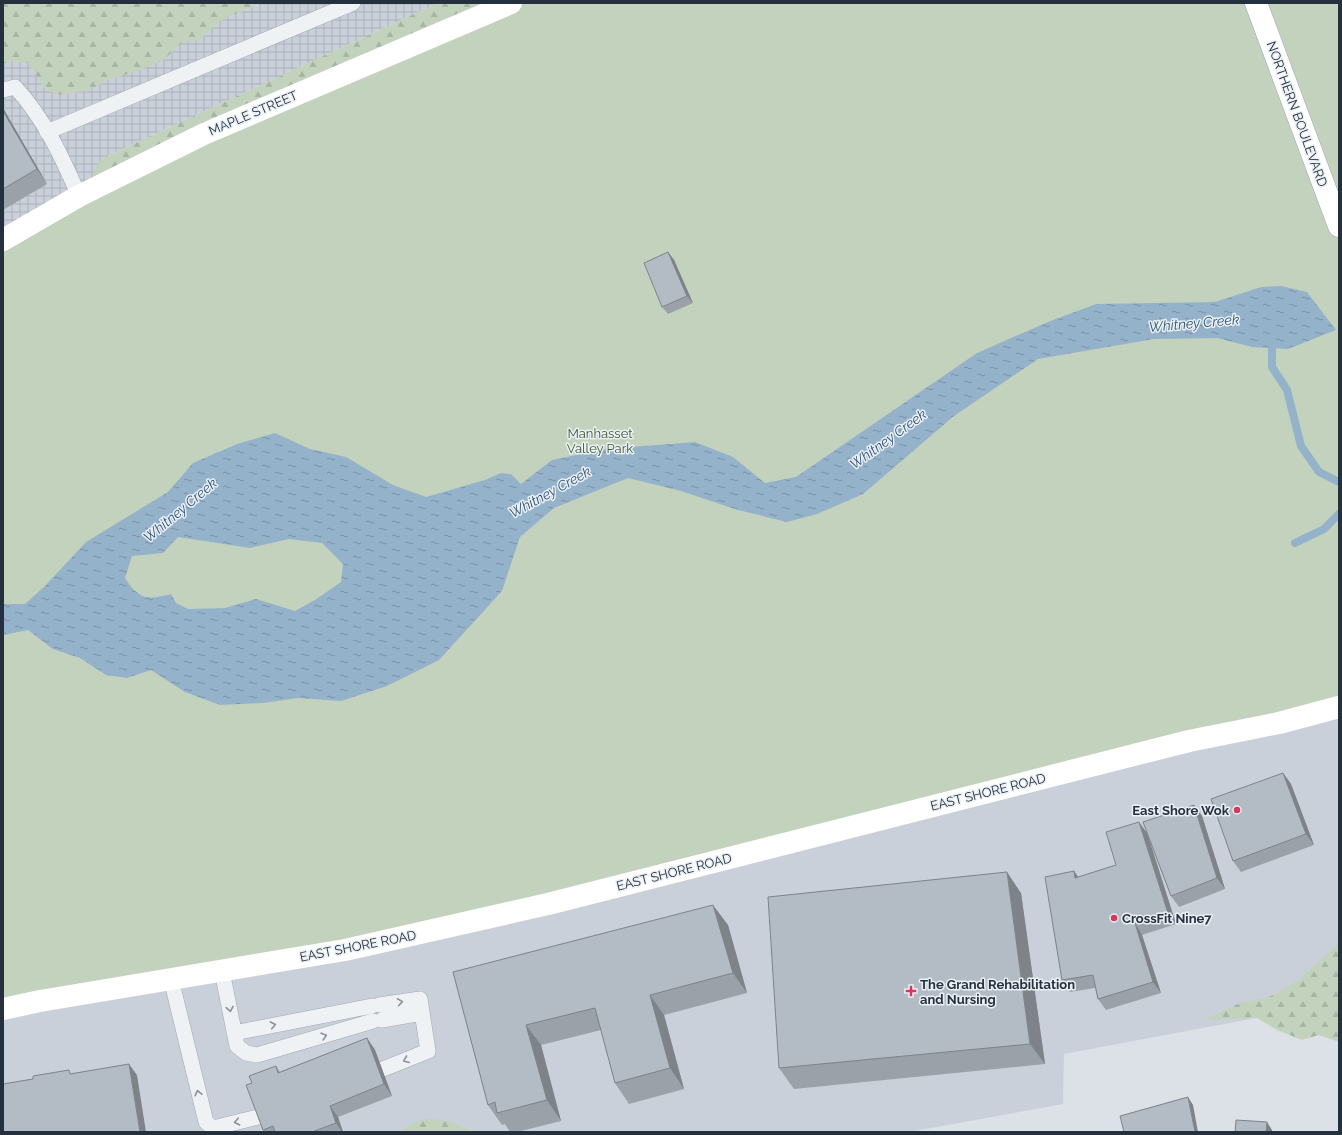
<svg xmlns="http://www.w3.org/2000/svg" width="1342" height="1135" font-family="Raleway,sans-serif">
	<defs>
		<pattern id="industrial-grid" width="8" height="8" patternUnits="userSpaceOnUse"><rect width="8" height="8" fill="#cad0d9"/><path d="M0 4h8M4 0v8" fill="none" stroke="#adb3bb"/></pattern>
		<pattern id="forest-firs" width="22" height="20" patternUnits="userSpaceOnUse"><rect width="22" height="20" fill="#c3d2bd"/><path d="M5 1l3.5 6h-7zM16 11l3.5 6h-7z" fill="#a7b5a4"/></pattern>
		<pattern id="water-ripples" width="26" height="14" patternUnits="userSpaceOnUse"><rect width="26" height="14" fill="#94b2ca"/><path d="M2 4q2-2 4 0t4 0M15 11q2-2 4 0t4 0" fill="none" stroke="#7991a5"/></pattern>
	</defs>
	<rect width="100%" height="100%" fill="#dce1e7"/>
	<path fill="#cad0d9" d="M1339 707V990L1304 1009 1064 1054 1063 1104 909 1132H3V1012Z"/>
	<path fill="url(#industrial-grid)" d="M262 3H438L105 157 94 181 3 240V64L12 61 28 63 47 91Z"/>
	<path fill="url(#forest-firs)" d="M3 3H262L221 20 200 40 182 42 164 60 135 72 110 79 87 91 61 95 47 91 28 63 12 61 3 64Z
		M438 3H511L94 181C94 169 96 164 105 157Z
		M1339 942V1042L1319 1035 1302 1040 1277 1030 1257 1018 1218 1020 1205 1019 1240 1003 1269 997 1299 980Z
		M431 1118 454 1123 474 1132H400L413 1122Z"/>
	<path fill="#c3d2bd" d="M511 3H1339V707L548 904 3 1012V240L34 220Z"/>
	<path fill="url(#water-ripples)" fill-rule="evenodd" d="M1281 286 1307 292 1336 330 1288 349 1252 347 1217 338 1154 339 1038 359 954 416 863 494 817 514 787 522 738 510 681 491 628 478 554 508 520 537 502 591 439 660 387 686 341 701 298 698 263 703 220 705 185 692 151 670 127 678 106 675 80 658 53 649 28 630 3 635V604H25L45 586 86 542 168 492 193 463 237 444 275 433 310 449 346 457 393 485 426 497 485 480 501 473 511 474 521 484 552 460 606 449 695 442 733 457 765 483 796 477 977 353 1048 322 1096 304 1215 302 1261 287ZM178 537 250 548 289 539 322 543 343 564 341 582 315 600 295 611 256 599 225 608 188 609 176 603 171 594C147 600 139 600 125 578L132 556 163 553Z"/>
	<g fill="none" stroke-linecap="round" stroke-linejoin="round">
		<path stroke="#94b2ca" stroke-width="8" d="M1272 337V367L1287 390 1301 446 1319 472 1339 482
			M1295 543 1324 529 1339 514"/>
		<defs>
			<path id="lane" d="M3 90 15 87C44 118 62 157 79 196
				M47 132 353 3
				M222 971 237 1046 246 1053 257 1055 373 1021
				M171 979 206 1122 213 1128 262 1116
				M379 1005 420 999 428 1051 383 1069
				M382 1020 422 1013
				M234 1033 372 1006"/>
			<path id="primary" d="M1256 3 1339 226"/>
		</defs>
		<use href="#lane" stroke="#a1a8b1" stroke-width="16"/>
		<use href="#primary" stroke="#9ba6b3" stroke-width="23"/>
		<use href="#lane" stroke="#eff2f5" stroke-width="15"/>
		<path stroke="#fff" stroke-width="22" d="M3 240 79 196 204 134 511 3
			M3 1009 40 1001 345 950 548 904 1189 741 1279 723 1339 707"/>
		<use href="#primary" stroke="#fff" stroke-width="22"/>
	</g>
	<path fill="#9aa1a9" d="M3 108 47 184 3 210Z
		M668 252 674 260 693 303 668 314 662 307Z
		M1283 773 1291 784 1314 845 1241 872 1233 861Z
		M1194 805 1202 816 1225 889 1179 907 1171 896 1149 838 1176 924 1142 935 1161 993 1106 1010 1098 999 1095 988 1070 992 1062 980 1074 871 1078 877 1116 865 1146 832Z
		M1021 893 1045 1064 794 1089 779 1068Z
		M728 925 747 993 664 1015 684 1089 629 1104 615 1083 601 1030 541 1045 561 1121 517 1132H510L505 1124 502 1125 488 1105 453 972Z
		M367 1038 375 1050 392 1096 338 1117 343 1132H264L263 1130 252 1083 276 1066 280 1072Z"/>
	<path fill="#7d8389" d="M3 108 47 184 37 169 3 111Z
		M668 252 674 260 693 303 687 296Z
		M1283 773 1291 784 1314 845 1306 834Z
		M1194 805 1202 816 1225 889 1217 878Z
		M1139 822 1147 833 1176 924 1168 913Z
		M1074 871 1082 883 1075 878Z
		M1007 872 1021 893 1045 1064 1030 1044Z
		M713 905 728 925 747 993 733 973Z
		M1135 923 1142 935 1161 993 1153 982Z
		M650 995 664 1015 684 1089 670 1068Z
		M526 1025 541 1045 561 1121 547 1100Z
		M367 1038 375 1050 392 1096 384 1084Z
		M129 1064 137 1075 146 1132H140Z
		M1188 1097 1193 1105 1198 1132H1195Z
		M330 1106 338 1117 343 1132H342L336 1123Z
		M1267 1122 1272 1130V1132H1266Z"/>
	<path fill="#b3bbc4" stroke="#7d8389" d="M3 111 37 169 3 189Z
		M668 252 687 296 662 307 644 263Z
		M1283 773 1306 834 1233 861 1211 799Z
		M1194 805 1217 878 1171 896 1143 822Z
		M1139 822 1168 913 1135 923 1153 982 1098 999 1093 975 1062 980 1045 877 1074 871 1075 878 1116 865 1106 832Z
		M1007 872 1030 1044 779 1068 768 897Z
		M713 905 733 973 650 995 670 1068 615 1083 595 1008 526 1025 547 1100 497 1113 495 1102 488 1105 453 972Z
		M367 1038 384 1084 330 1106 336 1123 312 1132H275L273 1126 263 1130 246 1085 252 1083 249 1076 276 1066 278 1073Z
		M129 1064 140 1132H3V1084L33 1079V1076L69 1070 70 1074Z
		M1188 1097 1195 1132H1124L1120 1116Z
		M1236 1120 1267 1122 1266 1132H1235Z"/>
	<defs><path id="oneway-chevron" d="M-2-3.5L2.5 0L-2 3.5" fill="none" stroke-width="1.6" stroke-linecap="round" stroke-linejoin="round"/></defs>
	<g stroke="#8a919a">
		<use href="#oneway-chevron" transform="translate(400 1002) rotate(-8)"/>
		<use href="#oneway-chevron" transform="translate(230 1009) rotate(79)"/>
		<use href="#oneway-chevron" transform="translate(273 1025) rotate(-11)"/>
		<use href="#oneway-chevron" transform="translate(324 1036) rotate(-16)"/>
		<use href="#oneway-chevron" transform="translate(406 1060) rotate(158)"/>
		<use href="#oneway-chevron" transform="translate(198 1093) rotate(-103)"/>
		<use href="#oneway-chevron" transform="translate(237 1122) rotate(167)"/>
	</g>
	<g fill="#d5385b" stroke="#ebf0f5" stroke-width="1.5">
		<circle cx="1237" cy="810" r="4"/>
		<circle cx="1114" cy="918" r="4"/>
		<path d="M909 985h4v4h4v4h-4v4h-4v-4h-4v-4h4z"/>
	</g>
	<g text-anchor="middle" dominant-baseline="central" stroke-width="3" stroke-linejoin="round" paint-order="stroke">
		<g font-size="13" fill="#25303e" stroke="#ebf0f5">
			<text transform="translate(253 113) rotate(-23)">MAPLE STREET</text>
			<text transform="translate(1297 114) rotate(70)">NORTHERN BOULEVARD</text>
			<text transform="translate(988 792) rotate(-14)">EAST SHORE ROAD</text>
			<text transform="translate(674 872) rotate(-14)">EAST SHORE ROAD</text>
			<text transform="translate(358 946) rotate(-11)">EAST SHORE ROAD</text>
		</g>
		<g font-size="13" fill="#3c5b32" stroke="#ebf0f5">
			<text x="600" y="433">Manhasset<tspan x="600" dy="15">Valley Park</tspan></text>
		</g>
		<g font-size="13" font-weight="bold" fill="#25303e" stroke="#ebf0f5" text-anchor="start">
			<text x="1229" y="810" text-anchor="end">East Shore Wok</text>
			<text x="1122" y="918">CrossFit Nine7</text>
			<text x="920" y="984">The Grand Rehabilitation<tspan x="920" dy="15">and Nursing</tspan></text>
		</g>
		<g font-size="14" font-style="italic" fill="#2d5274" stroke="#ebf0f5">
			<text transform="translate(1194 323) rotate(-5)">Whitney Creek</text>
			<text transform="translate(888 439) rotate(-36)">Whitney Creek</text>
			<text transform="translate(550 492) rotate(-29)">Whitney Creek</text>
			<text transform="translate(180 510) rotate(-40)">Whitney Creek</text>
		</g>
	</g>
	<rect width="1342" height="1135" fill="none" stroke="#25303e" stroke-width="8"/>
</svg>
